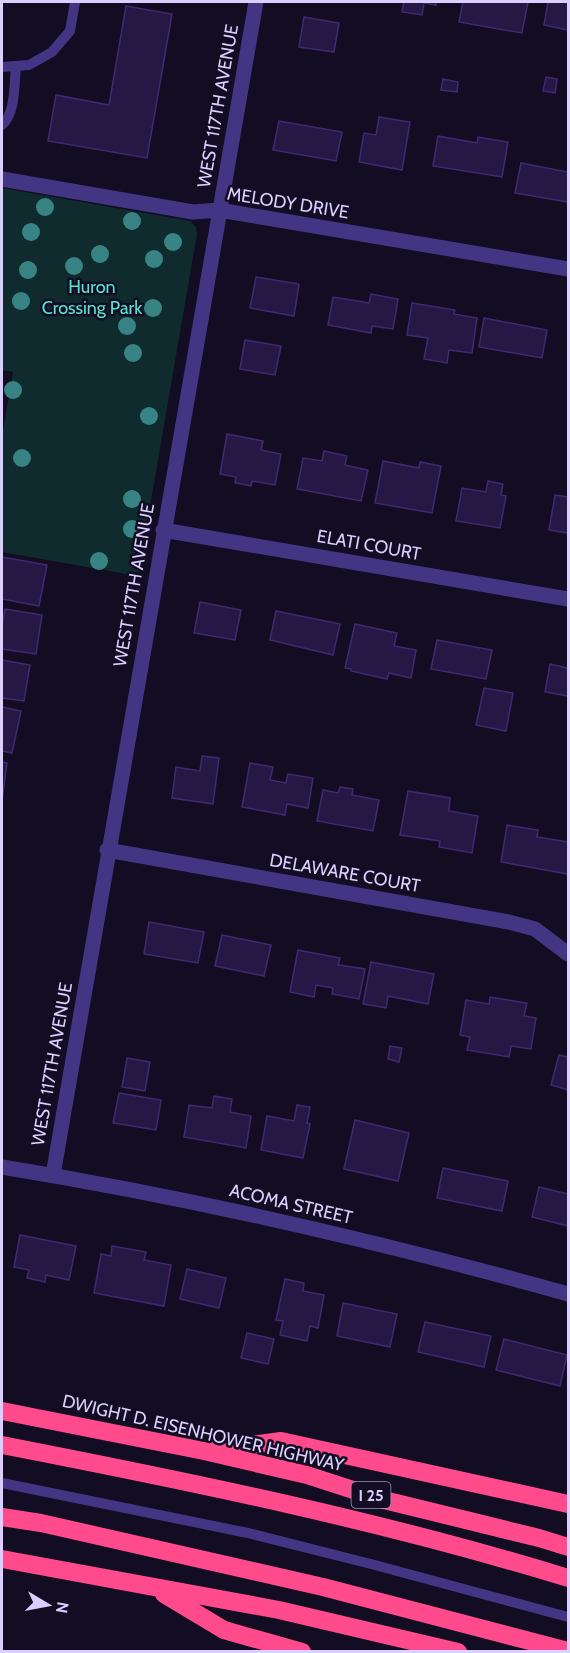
<svg xmlns="http://www.w3.org/2000/svg" width="570" height="1653" font-family="Cabin,sans-serif">
	<rect width="100%" height="100%" fill="#130d23"/>
	<path fill="#102b2d" d="M2 188 190 221 196 227 197 234 138 576 2 552V437L13 372 2 370Z"/>
	<path fill="#261845" stroke="#402972" stroke-width="1.5" d="M404 2H436V5L424 3 422 15 402 12Z
		M463 2H528L522 33 459 22Z
		M548 2H568V30L544 25Z
		M126 6 172 14 147 158 48 141 56 95 109 105Z
		M304 17 339 23 334 52 299 47Z
		M546 77 557 79 555 93 543 91Z
		M443 79 458 82 457 92 441 90Z
		M379 117 410 122 402 170 359 162 364 133 376 135Z
		M279 121 342 132 336 161 273 150Z
		M438 136 477 143 478 137 508 142 502 177 433 166Z
		M521 163 568 172V202L515 193Z
		M256 277 299 284 294 316 250 308Z
		M371 294 398 299 393 329 372 326 371 333 328 325 333 297 369 303Z
		M412 303 455 310 454 314 477 318 472 353 449 350 447 363 424 359 428 338 407 335Z
		M484 318 547 330 542 358 479 347Z
		M245 340 281 346 275 375 240 369Z
		M227 434 263 441 261 450 281 454 275 485 252 481 251 486 235 483 236 477 220 474Z
		M324 451 347 456 345 465 368 470 361 501 297 489 303 458 322 461Z
		M383 461 419 468 420 462 441 466 432 513 375 503Z
		M488 481 503 484 501 495 506 496 500 528 456 521 462 488 486 492Z
		M555 495 568 497V533L549 530Z
		M2 557 47 565 39 606 2 599Z
		M200 602 241 610 235 640 194 633Z
		M5 609 42 615 36 654 2 649V626Z
		M276 611 340 624 333 655 270 640Z
		M355 624 397 633 394 646 416 650 411 678 389 673 387 679 351 671V669L345 668Z
		M437 640 492 650 486 679 431 669Z
		M2 660 30 665 24 701 2 698Z
		M550 664 568 668V696L545 692Z
		M484 688 513 693 506 731 476 725Z
		M2 707 21 711 12 753 2 751Z
		M202 756 219 758 213 804 172 798 176 767 200 771Z
		M2 762 7 763 2 801Z
		M250 763 273 767 270 780 286 783 288 774 313 778 308 808 287 804 285 815 242 807Z
		M340 787 353 789 352 795 379 800 373 831 317 821 323 790 338 793Z
		M408 791 450 798 449 811 478 816 472 853 439 847 440 841 400 835Z
		M507 825 538 830 537 837 568 842V874L501 862Z
		M149 922 204 932 198 963 144 954Z
		M222 935 271 945 264 976 215 966Z
		M298 950 340 958 338 965 365 969 359 999 332 994 333 988 316 985 314 997 290 992Z
		M371 962 434 974 428 1004 388 996 386 1008 363 1004Z
		M490 997 527 1003 524 1016 536 1018 531 1049 511 1046 509 1057 467 1050 470 1037 460 1035 466 1000 489 1004Z
		M390 1046 402 1048 399 1062 388 1059Z
		M559 1055 568 1057V1090L551 1085Z
		M127 1058 150 1062 145 1091 122 1087Z
		M119 1093 161 1100 156 1130 113 1123Z
		M214 1096 232 1099 230 1112 251 1116 246 1148 184 1137 189 1105 212 1108Z
		M297 1105 310 1107 307 1123 310 1124 303 1158 261 1150 267 1116 294 1121Z
		M355 1120 409 1133 398 1181 344 1169Z
		M443 1168 508 1181 502 1211 437 1198Z
		M539 1187 568 1194V1226L532 1217Z
		M20 1235 76 1246 69 1280 46 1275 45 1282 27 1278 29 1270 14 1267Z
		M112 1246 146 1252 144 1260 171 1265 164 1306 94 1293 101 1254 111 1256Z
		M187 1269 226 1278 219 1308 180 1299Z
		M285 1279 304 1283 303 1291 324 1295 318 1328 310 1326 307 1341 280 1335 283 1321 276 1320Z
		M343 1303 397 1314 390 1347 337 1336Z
		M425 1322 491 1336 484 1367 418 1352Z
		M247 1333 274 1339 268 1364 241 1358Z
		M504 1339 567 1355 560 1386 496 1370Z"/>
	<g fill="none" stroke-linecap="round" stroke-linejoin="round">
		<path stroke="#423684" stroke-width="10" d="M2 67 29 65 52 52 70 31 75 2
			M2 125C16 113 14 84 16 66
			M2 1483 248 1533 371 1564 568 1617"/>
		<path stroke="#423684" stroke-width="15" d="M2 179 193 212 219 210 568 269
			M163 530 568 599
			M107 850 509 922 535 929 568 954
			M2 1167C193 1198 382 1242 568 1294
			M53 1175 256 2"/>
		<path stroke="#ff4a8c" stroke-width="18" d="M2 1411 204 1451 307 1475 384 1500 539 1538 568 1547
			M2 1445C192 1482 383 1521 568 1578
			M215 1450 281 1441 568 1504
			M2 1517 41 1523 323 1587 568 1651
			M2 1559 279 1610 458 1652
			M164 1594 224 1630 302 1652"/>
	</g>
	<g fill="#388383">
		<circle cx="45" cy="207" r="9"/>
		<circle cx="132" cy="221" r="9"/>
		<circle cx="31" cy="232" r="9"/>
		<circle cx="173" cy="242" r="9"/>
		<circle cx="100" cy="254" r="9"/>
		<circle cx="154" cy="259" r="9"/>
		<circle cx="74" cy="266" r="9"/>
		<circle cx="28" cy="270" r="9"/>
		<circle cx="21" cy="301" r="9"/>
		<circle cx="153" cy="308" r="9"/>
		<circle cx="127" cy="326" r="9"/>
		<circle cx="133" cy="353" r="9"/>
		<circle cx="13" cy="390" r="9"/>
		<circle cx="149" cy="416" r="9"/>
		<circle cx="22" cy="458" r="9"/>
		<circle cx="132" cy="499" r="9"/>
		<circle cx="132" cy="529" r="9"/>
		<circle cx="99" cy="561" r="9"/>
	</g>
	<g text-anchor="middle" dominant-baseline="central" stroke-width="5" stroke-linejoin="round" paint-order="stroke">
		<rect fill="#130d23" stroke="#9e95bd" stroke-width="1.5" x="351.5" y="1482" width="39" height="26" rx="4.5"/>
		<g font-size="16" font-weight="bold" fill="#dacfff">
			<text x="371" y="1495">I 25</text>
		</g>
		<g font-size="18" fill="#dacfff" stroke="#130d23">
			<text transform="translate(218 106) rotate(-80)">WEST 117TH AVENUE</text>
			<text transform="translate(288 203) rotate(9)">MELODY DRIVE</text>
			<text transform="translate(369 545) rotate(10)">ELATI COURT</text>
			<text transform="translate(134 585) rotate(-80)">WEST 117TH AVENUE</text>
			<text transform="translate(345 873) rotate(10)">DELAWARE COURT</text>
			<text transform="translate(52 1064) rotate(-80)">WEST 117TH AVENUE</text>
			<text transform="translate(291 1204) rotate(13)">ACOMA STREET</text>
			<text transform="translate(203 1433) rotate(13)">DWIGHT D. EISENHOWER HIGHWAY</text>
		</g>
		<g font-size="18" fill="#56e4d1" stroke="#130d23">
			<text x="92" y="287">Huron<tspan x="92" dy="21">Crossing Park</tspan></text>
		</g>
	</g>
	<rect width="570" height="1653" fill="none" stroke="#dacfff" stroke-width="6"/>
	<g transform="translate(48 1605) rotate(100)" stroke="#130d23" stroke-width="4.5" paint-order="stroke">
	<path d="M0-4.5L10 22L0 15L-10 22Z" fill="#dacfff"/>
	<text y="-9" font-size="16" font-weight="bold" text-anchor="middle" fill="#dacfff">N</text>
	</g>
</svg>
